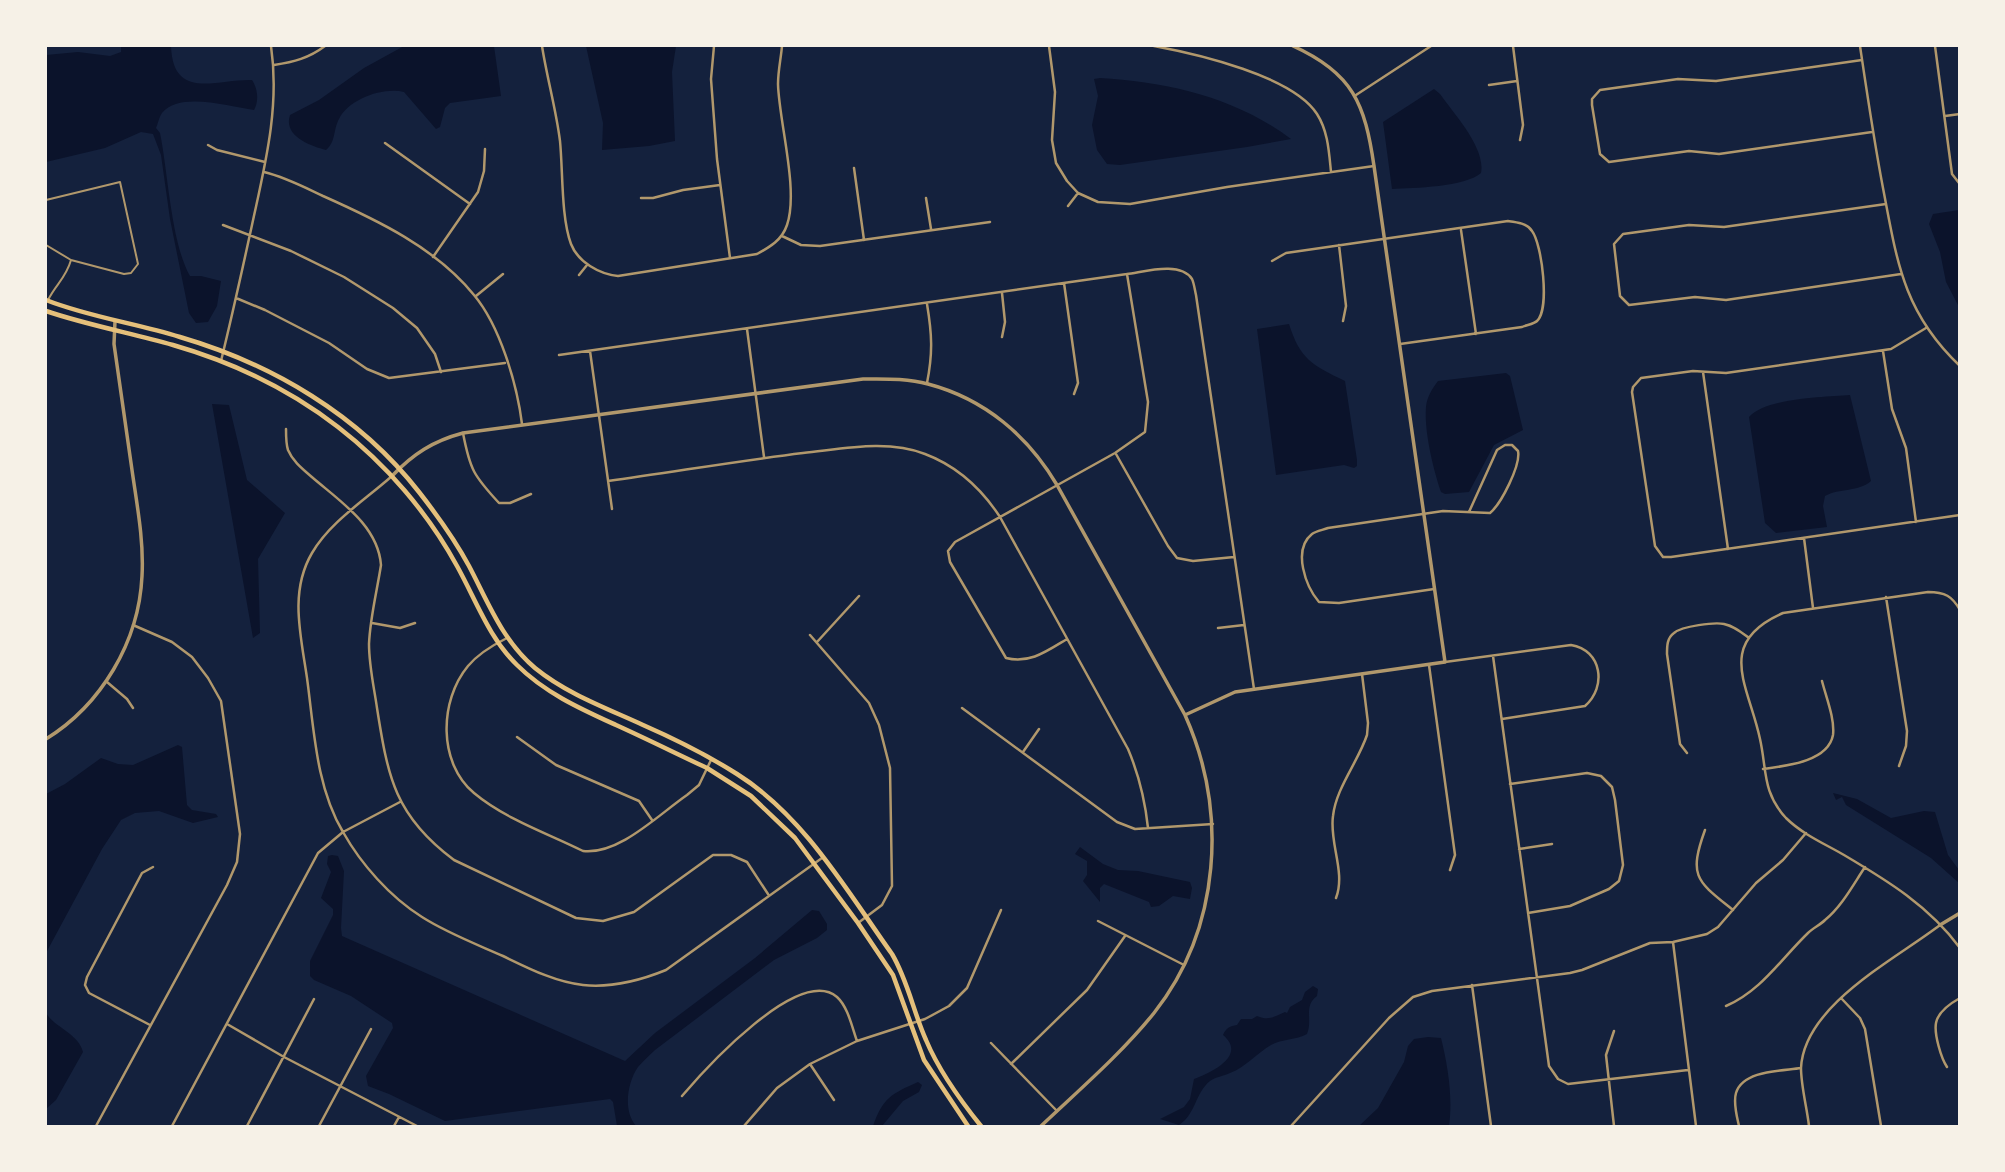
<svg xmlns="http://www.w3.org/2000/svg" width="2005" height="1172" font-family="'DejaVu Sans',sans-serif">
	<rect width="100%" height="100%" fill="#14213d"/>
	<path fill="#0b132b" d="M121 46H171C173 101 216 79 252 80 258 89 259 101 254 110 230 107 180 91 162 113 159 117 158 124 156 128L160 133C168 172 171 243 190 276H201L221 281 217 306 208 322 196 323 189 313 170 219 161 155 153 134 141 132 105 148 46 162V55L78 52 110 56 121 52Z
		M404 46H494L501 96 450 103 445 108 440 127 436 129 404 92C383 87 349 99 339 119 333 130 336 142 326 150 310 146 283 136 290 115L319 100 364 68Z
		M586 46H676L672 72 675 141 649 146 602 150 603 123Z
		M1100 78C1167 82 1235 97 1291 139L1247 147 1120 165 1107 164 1097 150 1092 125 1098 96 1094 79Z
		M1434 89 1440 94C1454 114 1486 148 1481 173 1465 187 1414 188 1392 189L1383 122Z
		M1959 210H1960L1959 307 1946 282 1940 252 1929 224 1933 214Z
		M1289 324C1300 359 1312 365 1345 381L1357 460V466L1354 468 1344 465 1276 475 1257 329Z
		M1506 373 1510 376 1523 430 1494 445 1469 492 1445 494 1441 492C1433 468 1424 431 1426 407 1427 397 1432 389 1438 381Z
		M1850 395 1871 481C1859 492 1839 488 1825 496L1823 506 1827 527 1776 533 1765 523 1749 417C1766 398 1824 397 1850 395Z
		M212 404 229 405 247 480 285 513 258 559 260 633 253 638Z
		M178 745 182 747 187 805 192 810 216 814 218 817 193 823 159 811 135 813 121 820 102 849 46 953V794L65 784 101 758 118 764 133 765Z
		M1833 793 1857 799 1891 818 1924 811 1935 812 1948 855 1959 870V883L1931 858 1846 805 1842 797 1836 800Z
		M1080 847 1103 864 1118 870 1138 871 1190 882 1192 888 1190 899 1173 896 1159 906 1151 907 1149 902 1104 884 1100 888V902L1083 881 1087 875V861L1075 854Z
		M332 855 338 856 344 871 341 928 342 936 625 1061 655 1033 755 958 812 910 819 911 827 924V930L817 938 774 960 655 1050C649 1056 643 1061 638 1067 627 1083 623 1111 636 1126H617L613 1102 610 1099 445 1121 389 1094 368 1086 366 1076 393 1028 392 1023 351 996 314 980 310 976V961L333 915V909L321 898 331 872 327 864 328 856Z
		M1313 986 1318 989 1317 996C1303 1006 1313 1020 1307 1034 1296 1040 1282 1039 1271 1045 1257 1053 1246 1067 1230 1073 1224 1076 1215 1077 1210 1081 1195 1093 1196 1114 1179 1125L1160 1119 1184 1107 1190 1099 1194 1079C1213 1072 1247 1055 1223 1035 1226 1028 1230 1026 1237 1025L1241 1019H1252L1257 1016C1269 1021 1273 1017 1285 1012L1287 1013 1290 1007 1302 1000 1305 992Z
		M46 1013C54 1027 79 1034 83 1052L56 1100 46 1109Z
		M1428 1037 1441 1038C1448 1066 1453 1098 1449 1126H1359L1378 1108 1404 1062 1408 1046 1414 1039Z
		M918 1082 922 1085 919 1092 903 1101 882 1126H873C883 1098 891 1094 918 1082Z"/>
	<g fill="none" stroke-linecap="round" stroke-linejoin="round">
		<path stroke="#b1986c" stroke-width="2" d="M46 200 120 182 138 264 131 273 124 274 71 260 46 245
			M48 300C56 284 66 278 71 260"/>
		<path stroke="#b1986c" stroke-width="2.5" d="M542 46C547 78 556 109 560 141 563 171 561 217 571 244 578 262 599 274 618 276L757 254C770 247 782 240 787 225 799 190 779 122 778 84 778 71 781 58 782 46
			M714 46 711 79 717 159 730 258
			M1049 46 1055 92 1052 140 1056 163 1067 181 1078 193 1098 202 1130 204 1227 187 1374 166
			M1154 46C1197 54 1293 76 1317 114 1328 131 1329 152 1331 172
			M1513 46 1523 125 1520 140
			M1860 46C1867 93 1874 141 1883 188 1897 261 1903 312 1960 366
			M1935 46 1952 174 1959 183
			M1862 60 1716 81 1678 79 1600 90 1592 99V105L1600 154 1609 162 1689 151 1719 154 1872 132
			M274 65C294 62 309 58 325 46
			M1489 85 1517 81
			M1356 95 1431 46
			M1945 116 1960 114
			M385 143 470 204
			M208 145 217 150 265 162
			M854 168 864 240
			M264 172C285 177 304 187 323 196 377 220 436 248 474 295 500 326 517 384 522 424
			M641 198H653L683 190 720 185
			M926 198 931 229
			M1886 204 1724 227 1689 225 1623 234 1614 244 1620 296 1629 305 1695 297 1726 300 1901 274
			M1068 206 1078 193
			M223 225 291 251 344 277 393 308 417 328 435 354 441 372
			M1461 230 1476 334
			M782 236 801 245 820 246 990 222
			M1339 245 1346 306 1343 321
			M433 257 478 192 484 171 485 149
			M1272 261 1286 253 1508 221C1516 222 1527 223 1532 231 1542 244 1550 309 1537 321 1534 324 1526 325 1522 327L1400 344
			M579 275 587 265
			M1064 283 1078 383 1074 394
			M1002 293 1005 322 1002 337
			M476 296 503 274
			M236 298 265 310 329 343 367 369 389 378 505 363
			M1926 328 1891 349 1726 373 1693 371 1641 378 1633 387 1632 392 1655 546 1663 557H1671L1960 515
			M747 329 764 457
			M590 351 612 509
			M1883 351 1892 409 1906 448 1916 522
			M559 355 1127 274C1144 272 1180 261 1192 279 1194 283 1195 291 1196 295L1254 689
			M221 361C232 316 242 271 252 225 265 165 280 107 271 46
			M1703 372 1728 549
			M927 383C933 353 932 334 927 304
			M286 429C286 435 286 444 288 450 293 462 304 470 313 478 341 502 378 526 381 565 377 591 370 618 369 644 369 666 374 687 377 708 388 778 395 816 454 860L576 918 603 921 634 912 713 855H731L747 862 768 894
			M463 433C470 470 474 476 499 503H510L531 494
			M1116 454 1168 546 1177 558 1193 561 1234 557
			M392 476C365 500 330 522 312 553 289 592 301 636 307 678 314 729 316 787 343 832 361 864 390 897 422 917 447 933 476 944 503 956 528 968 555 982 583 985 612 988 639 981 666 970L822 858
			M608 481C673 472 738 461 803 453 842 449 887 439 925 454 957 466 981 488 1000 517L1128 749C1139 775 1145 800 1148 828
			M1804 538 1813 608
			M1434 589 1339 603 1319 602C1306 587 1292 550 1312 534 1316 531 1323 530 1328 528L1443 511 1490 513C1501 504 1521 465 1518 451L1512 445H1505L1497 450 1469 512
			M1886 597 1907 731 1906 746 1899 766
			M1960 610C1952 596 1945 592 1928 592L1783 613C1714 643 1749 686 1760 739 1767 770 1762 792 1786 818 1802 834 1825 844 1844 855 1888 881 1929 906 1960 948
			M372 623 400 628 415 623
			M1218 628 1244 625
			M810 635 869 703 879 725 890 768 892 886 882 905 858 923
			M507 638C493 645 478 654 468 666 439 701 438 763 474 793 505 819 547 833 583 851 619 855 658 815 687 795L699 785 711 760
			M1067 639C1047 651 1030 664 1006 658L950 562 948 551 955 542 1115 453 1145 432 1148 402 1127 274
			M817 642 859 596
			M1493 656 1549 1066 1558 1079 1568 1084 1688 1070
			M1445 662 1571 645C1602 650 1607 687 1585 706L1502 719
			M1429 665 1455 855 1450 870
			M107 682 127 699 133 708
			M962 708 1117 822 1135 829 1213 824
			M517 737 556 765 639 801 652 820
			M1023 752 1039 729
			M1687 753 1680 744 1667 654C1667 646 1667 638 1674 633 1682 626 1715 622 1724 624 1734 626 1741 632 1749 638
			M1763 769C1785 766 1828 762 1833 735 1835 719 1826 697 1822 681
			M1510 784 1587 773 1601 776 1612 787 1615 800 1623 865 1619 881 1609 889 1570 906 1528 913
			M1705 830C1688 877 1697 881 1733 910
			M1519 849 1552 844
			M1336 898C1346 872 1329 843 1333 816 1336 788 1358 762 1367 735L1368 723 1362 674
			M1098 921 1184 965
			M1673 942 1696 1126
			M1472 985 1491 1126
			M1841 998 1860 1018 1865 1029 1881 1126
			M1726 1006C1761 991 1781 959 1808 933 1813 928 1820 925 1825 920 1842 906 1853 885 1865 867
			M227 1024 284 1057 417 1126
			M150 1025 89 993 85 985 87 977 142 873 153 867
			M991 1043 1057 1111
			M810 1064 834 1100
			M1011 1064 1087 990 1125 936
			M1947 1067C1941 1058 1934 1034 1936 1023 1938 1012 1951 1003 1960 998
			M682 1096C705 1069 799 965 837 997 848 1007 852 1027 857 1041
			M96 1126 227 885 237 862 240 834 221 701 208 678 192 657 172 642 133 625
			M172 1126 318 853 343 832 400 802
			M247 1126 314 999
			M319 1126 371 1029
			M394 1126 399 1117
			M744 1126 777 1088 810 1064 857 1041 925 1019 949 1006 967 988 1001 910
			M1291 1126 1389 1018 1413 997 1432 991 1570 973 1582 970 1650 943 1673 942 1707 934 1718 927 1756 883 1783 860 1806 833
			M1614 1126 1606 1055 1614 1031
			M1739 1126C1737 1117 1733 1103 1736 1093 1743 1070 1782 1071 1801 1068
			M1809 1126C1807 1108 1801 1086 1801 1068 1804 1005 1896 959 1940 925"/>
		<path stroke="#b1986c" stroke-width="3.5" d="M392 476C413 454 433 441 463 433L863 379C884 379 907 378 928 384 985 399 1028 436 1057 485L1185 715C1228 811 1221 928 1154 1013 1121 1054 1079 1090 1041 1126
			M1185 715 1235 692 1445 662 1374 166C1365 104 1353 73 1293 46
			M46 739C101 705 139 642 142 576 144 541 137 505 132 470 126 428 120 386 114 344L115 321
			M1940 925 1960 913"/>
		<path stroke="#e5c07b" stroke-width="4.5" d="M46 300C89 317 135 323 180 337 272 364 359 415 419 492 437 515 455 540 469 566 488 602 502 640 535 668 567 694 606 708 643 725 675 739 707 755 737 774 804 816 847 891 892 954 908 981 913 1011 926 1040 939 1071 960 1100 981 1126
			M46 311C87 325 131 333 173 345 232 362 289 389 338 427 386 464 428 513 457 566 476 600 489 638 517 665 545 693 581 709 616 725 647 739 677 754 707 768L751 796 795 838 858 923 893 975 924 1060 968 1126"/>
	</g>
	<rect width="2005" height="1172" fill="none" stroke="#f6f1e7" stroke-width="94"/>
</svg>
